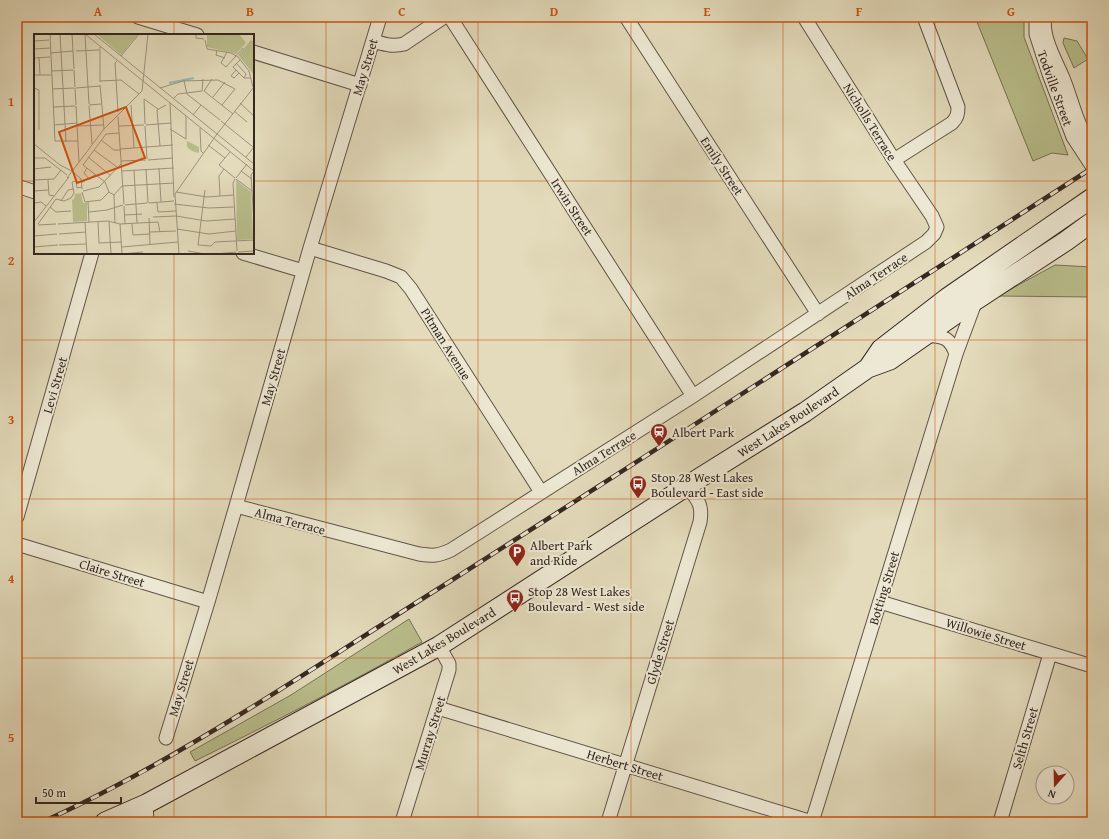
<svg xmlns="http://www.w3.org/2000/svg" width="1109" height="839" font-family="'Gentium Book Plus',serif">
	<rect width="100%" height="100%" fill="#e3dbbb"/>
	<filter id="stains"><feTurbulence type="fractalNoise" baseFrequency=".005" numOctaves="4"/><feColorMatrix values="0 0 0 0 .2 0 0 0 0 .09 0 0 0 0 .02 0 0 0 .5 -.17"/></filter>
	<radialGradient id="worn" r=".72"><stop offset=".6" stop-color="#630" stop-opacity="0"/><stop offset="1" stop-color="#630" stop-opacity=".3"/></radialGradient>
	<path fill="#b9be8c" stroke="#777257" d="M975 17H1024V37L1068 155 1052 153 1033 161Z
		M1064 38 1077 41 1088 59 1074 68 1063 43Z
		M1055 265 1092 267V297L998 296Z
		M409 619 422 642C348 684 272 723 195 761L190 752 291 695Z"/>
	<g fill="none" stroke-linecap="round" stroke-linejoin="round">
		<defs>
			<path id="minor" d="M138 17 197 35
				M450 17 693 396
				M626 17 818 314
				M1036 17V34L1049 74 1073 137 1092 166
				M1045 17C1041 36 1056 61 1063 78 1070 95 1074 113 1082 130 1085 135 1089 140 1092 145
				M373 41C384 44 392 47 404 44L444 17
				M253 52 360 85
				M894 160 952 123C957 118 958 114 958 107L924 17
				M17 186 35 192
				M310 248 386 271 401 277 411 289 541 492
				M243 253 303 271
				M924 335C942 337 949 335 956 354
				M236 506 419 554C433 556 438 556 451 550L693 396 926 242 934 234 937 227 932 216 894 160 804 17
				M17 517 92 253
				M17 544 208 602
				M880 602 1092 666
				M438 708 812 822
				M166 738 208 602 236 506 310 248 380 17
				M146 804 147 822
				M402 822 449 670V664L439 646
				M608 822 700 522C703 504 697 499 687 486
				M812 822 956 354 976 300
				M1000 822 1050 654"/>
			<path id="secondary" d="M868 368 881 349 947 298 1092 198
				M105 822 146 804 439 646 701 477 805 412 868 368 890 360 976 300 1066 241 1092 222"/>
		</defs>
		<use href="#minor" stroke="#605448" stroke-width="15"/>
		<use href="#secondary" stroke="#352722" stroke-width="21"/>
		<use href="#minor" stroke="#ede8d3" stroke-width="13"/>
		<use href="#secondary" stroke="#ede8d3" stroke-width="19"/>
		<defs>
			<path id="rail" d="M42 822C112 791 179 752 244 712 313 670 380 625 449 582 664 445 878 306 1092 168"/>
		</defs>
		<use href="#rail" stroke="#352722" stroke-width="4.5"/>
		<use href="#rail" stroke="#ede8d3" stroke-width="3" stroke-dasharray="9" stroke-linecap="butt"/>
	</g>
	<path fill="none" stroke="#cd520f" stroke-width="1" stroke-opacity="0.55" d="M174 17V35M326 17V822M478 17V822M631 17V822M783 17V822M935 17V822M17 181H35M253 181H1092M174 253V822M17 340H1092M17 499H1092M17 658H1092"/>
	<defs>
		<symbol id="station-pin" viewBox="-11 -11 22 30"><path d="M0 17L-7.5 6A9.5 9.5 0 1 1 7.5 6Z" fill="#8f2418" stroke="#ede8d3"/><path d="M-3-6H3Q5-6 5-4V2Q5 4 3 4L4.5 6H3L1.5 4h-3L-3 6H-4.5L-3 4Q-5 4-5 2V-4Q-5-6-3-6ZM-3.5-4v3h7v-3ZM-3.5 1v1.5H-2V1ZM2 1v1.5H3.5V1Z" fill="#fff"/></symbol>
		<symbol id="bus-pin" viewBox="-11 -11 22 30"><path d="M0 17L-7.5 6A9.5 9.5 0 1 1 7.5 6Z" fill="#8f2418" stroke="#ede8d3"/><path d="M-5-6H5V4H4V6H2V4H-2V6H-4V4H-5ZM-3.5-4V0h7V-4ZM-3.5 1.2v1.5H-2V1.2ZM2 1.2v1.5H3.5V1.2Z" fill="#fff"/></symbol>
		<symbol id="parking-pin" viewBox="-11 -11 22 30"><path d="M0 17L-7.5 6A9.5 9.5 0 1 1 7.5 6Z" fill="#8f2418" stroke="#ede8d3"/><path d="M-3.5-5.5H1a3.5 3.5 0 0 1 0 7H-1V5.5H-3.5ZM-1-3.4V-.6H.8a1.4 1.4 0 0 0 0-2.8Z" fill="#fff"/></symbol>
	</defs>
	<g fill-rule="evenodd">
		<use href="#station-pin" x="649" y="422" width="20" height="27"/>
		<use href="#bus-pin" x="628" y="474" width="20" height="27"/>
		<use href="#parking-pin" x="507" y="542" width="20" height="27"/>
		<use href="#bus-pin" x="505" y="588" width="20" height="27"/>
	</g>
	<g text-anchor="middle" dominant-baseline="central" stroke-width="4" stroke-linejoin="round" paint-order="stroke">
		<g font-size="13" fill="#352722" stroke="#ede8d3">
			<text transform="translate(365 67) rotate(-73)">May Street</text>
			<text transform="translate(1055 88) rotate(70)">Todville Street</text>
			<text transform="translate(870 122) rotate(58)">Nicholls Terrace</text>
			<text transform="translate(722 166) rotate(57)">Emily Street</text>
			<text transform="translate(572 207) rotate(57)">Irwin Street</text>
			<text transform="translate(876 276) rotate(-34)">Alma Terrace</text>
			<text transform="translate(446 344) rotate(58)">Pitman Avenue</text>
			<text transform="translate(273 377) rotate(-74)">May Street</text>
			<text transform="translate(55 385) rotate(-74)">Levi Street</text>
			<text transform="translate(788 422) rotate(-33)">West Lakes Boulevard</text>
			<text transform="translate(604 453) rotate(-32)">Alma Terrace</text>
			<text transform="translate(290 521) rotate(15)">Alma Terrace</text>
			<text transform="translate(112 573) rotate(17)">Claire Street</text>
			<text transform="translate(884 588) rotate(-73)">Botting Street</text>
			<text transform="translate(986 634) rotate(17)">Willowie Street</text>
			<text transform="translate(444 641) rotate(-31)">West Lakes Boulevard</text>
			<text transform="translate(660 652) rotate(-73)">Glyde Street</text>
			<text transform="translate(181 688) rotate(-73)">May Street</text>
			<text transform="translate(430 733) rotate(-73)">Murray Street</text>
			<text transform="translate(1025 738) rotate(-74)">Selth Street</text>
			<text transform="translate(625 765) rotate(17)">Herbert Street</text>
		</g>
		<g font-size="13" fill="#352722" stroke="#ede8d3" text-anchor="start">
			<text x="672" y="432">Albert Park</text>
			<text x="651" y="477">Stop 28 West Lakes<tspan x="651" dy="15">Boulevard - East side</tspan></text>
			<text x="530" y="545">Albert Park<tspan x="530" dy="15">and Ride</tspan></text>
			<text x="528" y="591">Stop 28 West Lakes<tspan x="528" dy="15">Boulevard - West side</tspan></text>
		</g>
	</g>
	<g transform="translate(34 34)">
		<rect width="220" height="220" fill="#e3dbbb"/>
		<path d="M63 0H104L87 21ZM173 0H205L212 9 202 20 173 13ZM217 6 220 8V41L204 21ZM153 107 165 113V119L158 117 153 113ZM202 146 217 158 219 205 203 206ZM41 160 47 159 49 169H53V187L39 188 38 166 40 165Z" fill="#b9be8c"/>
		<path fill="none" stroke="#95bbb3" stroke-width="2" d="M135 49 160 44"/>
		<path fill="none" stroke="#9d937e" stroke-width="1" d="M16 0 21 107H44M26 0 32 108M38 0 40 35M51 0 220 137M60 0 220 130M162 0V4L170 5M51 1 55 70M171 6 173 15 197 19 204 23 215 37 219 53M0 7 15 6M66 13V48M0 15 16 14M183 16 182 21 191 24M42 17 65 16M193 18 187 29 192 33 209 14M16 19 39 17M87 22 105 0M5 23 6 41M0 24 16 23M206 26 199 33 210 44H217M83 27 81 29 84 78M202 29 212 40 210 44M40 36 41 53M202 36 197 42 200 44 205 39M17 37 39 36M0 41H17M178 45 170 57 199 80M66 47 87 46 105 60M150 47 153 60 186 86M66 51 70 95M0 54 5 56V96M41 54 42 71M42 54 66 52M126 54 149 47 184 46 201 55 188 71M18 55 40 54M179 63 191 48M110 65 111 90M110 65 124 75M139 65 144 60 168 57 169 45M136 69 140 163M206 69 220 82M55 71 67 70M97 71 100 114M42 72 45 128M55 72 58 110M19 73 41 72M200 77 213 88M159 81 167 71M152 82V105M84 83 90 170M187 87 219 113M20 91 43 89M112 91 137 89M43 92 69 91M85 92 110 91M111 92 113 125M166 94 167 117 169 119M136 95 152 105M67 106 80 116H87M0 110 26 131 38 137M174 111 191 124M126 112 123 76 132 71M86 115 139 111M60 116 83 133M54 123 76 141M212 123 220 113M0 124H11L33 141M114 126 139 124M87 127 112 126M185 131 201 144M185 131 196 118M53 134 50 139 56 146M125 134 127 168M0 135 17 133M112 135 114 169M100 136 103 189M38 137 47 145 48 155M88 137 140 134M207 137 218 145M220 137 217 141 220 189M33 144 70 95 108 57 114 0M202 144 213 130M201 145 199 149 203 217M202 145 218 157M0 146 20 145 27 136M14 146 15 161 20 162M47 149 61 141M171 156 164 211 177 212 181 208 220 206M0 157 14 156M49 157 65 153 87 130M48 158 51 168 67 166 75 158M142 158 173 163 200 161M80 161 88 152 140 149M186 162 185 142 190 135M27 167 34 156 39 155M54 168 55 188M0 169 7 168 12 172M115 169 140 167M123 169 124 178 142 177M140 170 175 174 200 173M91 171 113 169M90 172 91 190M16 173 22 178 37 177M55 178 73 176 89 171M91 181 108 180M119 183 142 182 172 187 201 185M115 184 116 210M75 187 77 220M0 188 35 143M51 188 53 220M64 188 65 209 88 208M81 189 80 161 75 158 71 148 49 131 72 100 85 99M4 190 22 165 30 167 37 164 40 159 38 148 42 147 43 154 48 153M24 190 74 187 86 190 124 188 126 198M86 190 88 220 109 218M98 190 99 201 116 200M4 191 22 190M143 195 175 200 202 197M116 198 142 197M25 200 52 198M0 202 23 200M25 211 52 210M0 213 24 211M88 213 144 208M154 217 171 220M204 218 220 217M145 220 141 160 183 100 220 53M182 220 202 218"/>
		<path fill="#cd520f" fill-opacity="0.15" stroke="#cd520f" stroke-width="2" d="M92 73 111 124 43 149 25 98Z"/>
		<rect width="220" height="220" fill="none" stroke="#352722" stroke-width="2"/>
	</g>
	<rect width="1109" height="839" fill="none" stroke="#e3dbbb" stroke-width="44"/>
	<g transform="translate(1055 785) rotate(200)"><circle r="19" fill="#ede8d3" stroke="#a39b8c"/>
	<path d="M0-3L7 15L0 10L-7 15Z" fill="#8f2418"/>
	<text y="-6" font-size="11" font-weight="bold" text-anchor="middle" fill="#352722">N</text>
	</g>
	<path d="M36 797v6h85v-6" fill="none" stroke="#352722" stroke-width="2"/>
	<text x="42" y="797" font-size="12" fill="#352722" stroke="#ede8d3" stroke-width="3" paint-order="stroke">50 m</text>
	<rect x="22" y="22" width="1065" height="795" fill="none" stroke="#cd520f" stroke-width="1.5"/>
	<g font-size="13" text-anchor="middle" font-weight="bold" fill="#cd520f">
		<text x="98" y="16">A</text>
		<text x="250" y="16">B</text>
		<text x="402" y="16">C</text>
		<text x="554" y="16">D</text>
		<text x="707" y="16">E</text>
		<text x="859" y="16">F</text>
		<text x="1011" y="16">G</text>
		<text x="11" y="106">1</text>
		<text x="11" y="265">2</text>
		<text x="11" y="424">3</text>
		<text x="11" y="583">4</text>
		<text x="11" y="742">5</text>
	</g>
	<rect width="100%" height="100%" filter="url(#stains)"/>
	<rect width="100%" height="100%" fill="url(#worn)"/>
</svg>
